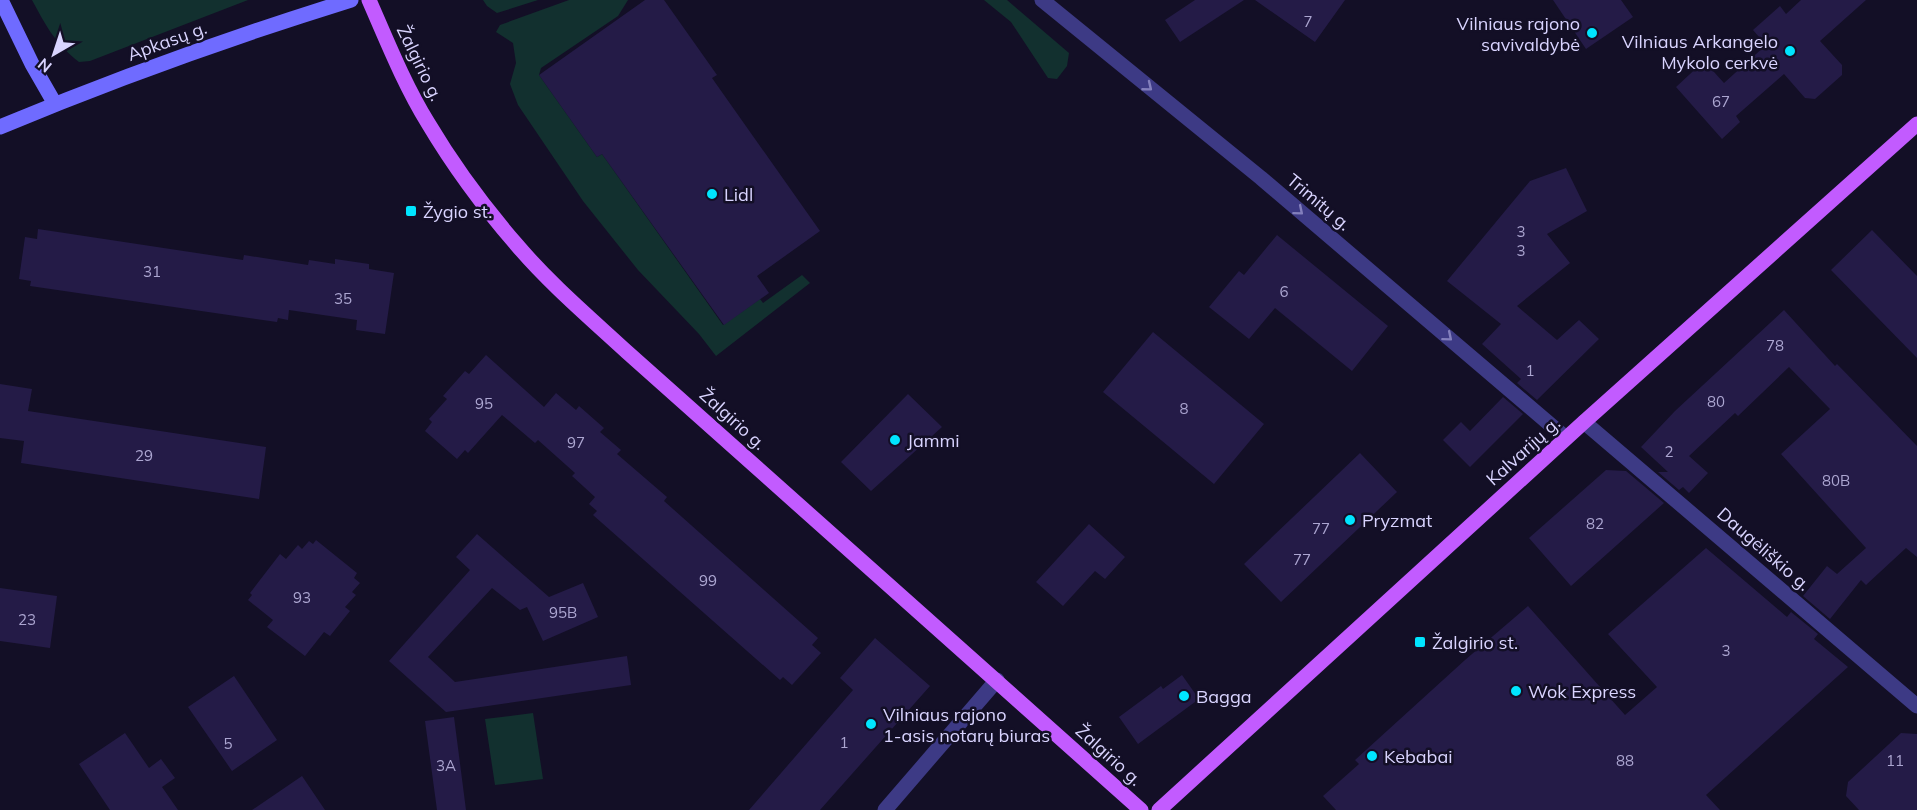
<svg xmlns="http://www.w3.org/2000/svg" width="1917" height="810" font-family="Mulish,sans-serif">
	<rect width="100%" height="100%" fill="#130f26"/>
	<path fill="#12302f" d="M32 0H248L90 61 79 62C55 43 46 26 32 0Z
		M483 0H538L497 13 487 6Z
		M569 0H628L618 16 541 68 539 75 597 157 602 154 723 325 760 299 763 303 802 275 810 283 716 356 699 334 638 270 583 201 518 105 510 84 516 63 513 43 496 32 500 25Z
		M984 0H1007L1069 53 1067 66 1057 79 1048 78 1011 22Z
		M533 713 543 779 495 785 485 719Z"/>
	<path fill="#241b47" d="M645 0H664L717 75 712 78 820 231 757 276 769 293 724 325 602 154 597 157 539 75Z
		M1195 0H1244L1180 42 1165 20Z
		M1255 0H1345L1315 42Z
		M1553 0H1621L1633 17 1586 49Z
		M1801 0H1866L1820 41 1842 65V75L1815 99 1805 98 1784 74 1736 116 1740 122 1722 139 1676 87 1704 61 1724 83 1766 45 1753 30 1780 6 1786 14Z
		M1566 168 1587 211 1547 234 1570 263 1517 306 1557 340 1579 320 1599 339 1537 400 1517 383 1521 379 1482 344 1501 324 1447 281 1530 181Z
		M38 229 243 260 244 255 308 265 309 260 335 264V259L369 264V269L394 273 385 334 356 330 357 320 289 310 288 320 278 318 277 322 30 286 31 281 19 279 25 237 37 239Z
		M1872 230 1917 276V358L1831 270Z
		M1277 235 1388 326 1352 371 1275 308 1249 339 1209 307 1239 271 1244 275Z
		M1784 310 1835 366 1837 364 1917 446V557L1906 548 1866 585 1861 580 1830 619 1803 596 1827 566 1837 574 1866 548 1781 454 1830 409 1789 367 1738 416 1735 413 1689 456 1708 473 1689 493 1683 487 1679 490 1658 472H1668L1641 447 1675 411Z
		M1153 332 1264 424 1214 484 1103 392Z
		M486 355 544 407 556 393 576 410 579 406 604 428 600 432 621 450 617 454 667 497 664 501 818 638 812 645 821 653 792 685 783 677 780 680 593 515 597 511 589 504 595 497 572 476 575 473 538 440 535 443 502 415 468 453 465 450 457 459 425 431 432 422 429 419 447 399 443 396 465 371 469 374Z
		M0 384 32 389 28 411 266 447 259 499 21 463 24 441 0 438Z
		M908 394 942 427 871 491 841 462Z
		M1503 397 1523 414 1470 467 1443 440 1461 422 1470 431Z
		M1360 453 1397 492 1281 602 1244 564Z
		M1606 470 1626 471 1664 503 1571 586 1529 538Z
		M1089 524 1125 557 1105 579 1095 571 1063 606 1036 582Z
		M477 534 549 597 583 583 598 617 543 641 527 607 520 610 492 588 428 657 455 682 627 656 631 685 446 712 389 661 470 570 456 557Z
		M316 540 357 573 354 578 360 583 352 592 356 595 345 607 350 611 330 636 324 632 305 656 267 627 273 620 248 600 252 595 250 593 280 554 286 559 298 545 302 549 309 541 313 544Z
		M1706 548 1787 617 1791 612 1818 634 1814 639 1848 667 1706 795 1720 810H1336L1323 796 1359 764 1355 760 1465 660 1528 606 1625 715 1657 687 1608 634Z
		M0 588 57 596 50 648 0 641Z
		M875 638 930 686 820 810H749L853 690 840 678Z
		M1182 675 1199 699 1138 744 1119 717 1161 686 1163 689Z
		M234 676 277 740 232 771 188 707Z
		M454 717 466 810H437L425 721Z
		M125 733 149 768 161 759 175 778 162 787 178 810H110L79 764Z
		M1901 733 1917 734V810H1859L1846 796 1848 782Z
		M302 776 325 810H252Z"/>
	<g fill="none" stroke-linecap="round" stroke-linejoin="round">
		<path stroke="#3d3a85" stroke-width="15" d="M1042 0 1261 178 1566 438
			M1584 422 1917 706
			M885 810 997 680"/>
		<path stroke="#6f6bff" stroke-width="15" d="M1 0 32 64 55 104
			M0 127C115 79 232 37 351 0"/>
		<path stroke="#c25bff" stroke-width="15" d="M369 0C387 41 404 84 428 123 453 165 484 207 516 244 549 283 589 317 627 352L1141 810
			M1159 810 1584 422 1917 124"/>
	</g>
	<defs><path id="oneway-chevron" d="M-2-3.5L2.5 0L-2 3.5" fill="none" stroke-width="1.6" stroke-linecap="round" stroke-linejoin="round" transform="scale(1.5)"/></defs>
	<g stroke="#837fbc">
		<use href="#oneway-chevron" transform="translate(1148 87) rotate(39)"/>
		<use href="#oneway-chevron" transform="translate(1299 211) rotate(40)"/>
		<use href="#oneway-chevron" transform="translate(1448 337) rotate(40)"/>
	</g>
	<g fill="#00e5ff" stroke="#130f26" stroke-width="2">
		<circle cx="1592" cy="33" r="6"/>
		<circle cx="1790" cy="51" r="6"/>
		<circle cx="712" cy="194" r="6"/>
		<rect x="405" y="205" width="12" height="12" rx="3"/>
		<circle cx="895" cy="440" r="6"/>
		<circle cx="1350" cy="520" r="6"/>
		<rect x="1414" y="636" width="12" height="12" rx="3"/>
		<circle cx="1516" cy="691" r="6"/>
		<circle cx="1184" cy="696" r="6"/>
		<circle cx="871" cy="724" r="6"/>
		<circle cx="1372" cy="756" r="6"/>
	</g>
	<g text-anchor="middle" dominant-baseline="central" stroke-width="5" stroke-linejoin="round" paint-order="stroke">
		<g font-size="15" fill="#aca6d1">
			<text x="1308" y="21">7</text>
			<text x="1721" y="101">67</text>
			<text x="1521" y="231">3</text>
			<text x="1521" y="250">3</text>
			<text x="152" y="271">31</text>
			<text x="1284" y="291">6</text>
			<text x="343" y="298">35</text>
			<text x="1775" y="345">78</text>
			<text x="1530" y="370">1</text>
			<text x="1716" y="401">80</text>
			<text x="484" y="403">95</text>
			<text x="1184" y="408">8</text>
			<text x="576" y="442">97</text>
			<text x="1669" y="451">2</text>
			<text x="144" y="455">29</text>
			<text x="1836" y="480">80B</text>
			<text x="1595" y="523">82</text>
			<text x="1321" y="528">77</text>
			<text x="1302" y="559">77</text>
			<text x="708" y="580">99</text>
			<text x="302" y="597">93</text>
			<text x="563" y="612">95B</text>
			<text x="27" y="619">23</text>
			<text x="1726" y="650">3</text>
			<text x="844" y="742">1</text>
			<text x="228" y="743">5</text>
			<text x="1625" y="760">88</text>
			<text x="1895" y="760">11</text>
			<text x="446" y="765">3A</text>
		</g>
		<g font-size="18" fill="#d9d4ff" stroke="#130f26" text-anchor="start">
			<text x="1580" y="23" text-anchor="end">Vilniaus rajono<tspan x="1580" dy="21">savivaldybė</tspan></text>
			<text x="1778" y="41" text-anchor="end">Vilniaus Arkangelo<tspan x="1778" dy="21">Mykolo cerkvė</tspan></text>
			<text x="724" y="194">Lidl</text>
			<text x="423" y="211">Žygio st.</text>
			<text x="907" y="440">Jammi</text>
			<text x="1362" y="520">Pryzmat</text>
			<text x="1432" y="642">Žalgirio st.</text>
			<text x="1528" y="691">Wok Express</text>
			<text x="1196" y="696">Bagga</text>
			<text x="883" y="714">Vilniaus rajono<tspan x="883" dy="21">1-asis notarų biuras</tspan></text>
			<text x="1384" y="756">Kebabai</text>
		</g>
		<g font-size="18" fill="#d9d4ff" stroke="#130f26">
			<text transform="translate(167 41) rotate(-20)">Apkasų g.</text>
			<text transform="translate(420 63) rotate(64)">Žalgirio g.</text>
			<text transform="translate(1319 202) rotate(40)">Trimitų g.</text>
			<text transform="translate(733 419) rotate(42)">Žalgirio g.</text>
			<text transform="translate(1523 451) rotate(-42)">Kalvarijų g.</text>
			<text transform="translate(1764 549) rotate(41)">Daugėliškio g.</text>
			<text transform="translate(1109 755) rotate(42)">Žalgirio g.</text>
		</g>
	</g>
	<g transform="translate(54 54) rotate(219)" stroke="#130f26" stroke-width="4.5" paint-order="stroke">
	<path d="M0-4.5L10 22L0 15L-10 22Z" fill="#d9d4ff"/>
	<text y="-9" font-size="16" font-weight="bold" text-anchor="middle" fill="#d9d4ff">N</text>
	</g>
</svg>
